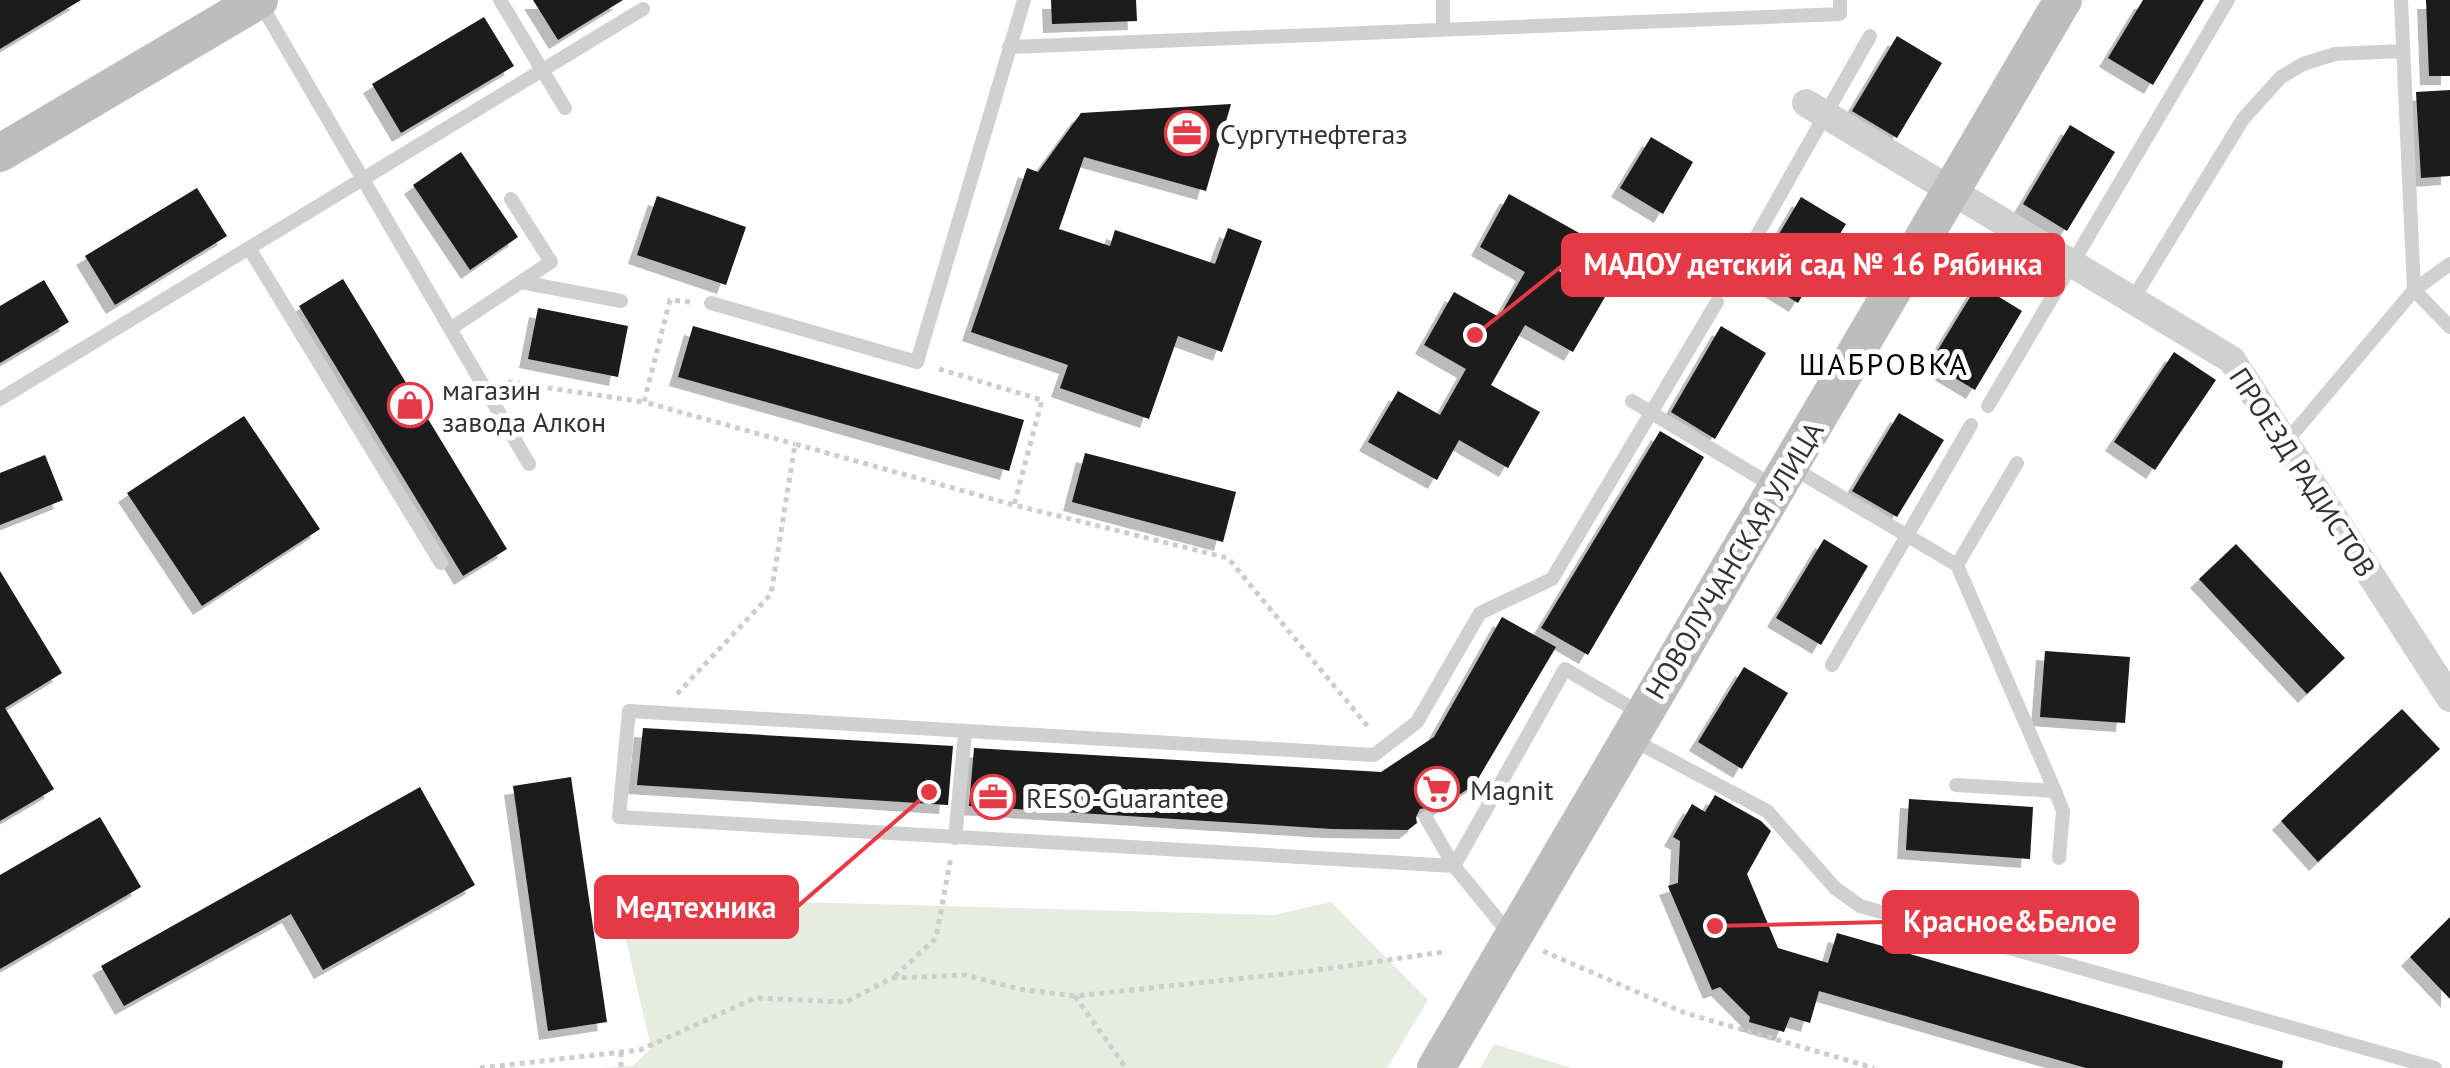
<svg xmlns="http://www.w3.org/2000/svg" width="2450" height="1068" font-family="'PT Sans',sans-serif">
	<defs>
		<filter id="shadow"><feDropShadow dx="-9" dy="9" stdDeviation="0" flood-color="#0004"/></filter>
	</defs>
	<rect width="100%" height="100%" fill="#fff"/>
	<path fill="#e6ecdf" d="M616 897 1274 915 1331 902 1428 1000 1387 1068H605L633 1066 651 1048Z
		M1494 1044 1572 1068H1480Z"/>
	<path fill="#1a1a1a" filter="url(#shadow)" d="M0 0H81L0 49Z
		M533 0H623L558 40Z
		M1051 0H1136L1137 21 1052 24Z
		M2143 0H2204L2153 85 2108 58Z
		M2426 0H2450V76H2429Z
		M484 17 514 66 401 133 372 84Z
		M1897 36 1942 63 1897 138 1852 111Z
		M2450 90V176L2421 178 2416 92Z
		M1231 104 1206 191 1084 157 1059 229 1110 246 1115 230 1215 264 1228 228 1262 241 1222 352 1178 336 1149 419 1060 388 1068 365 971 332 1027 168 1038 172 1081 113Z
		M2070 125 2115 152 2067 231 2023 204Z
		M1651 137 1693 162 1663 214 1620 188Z
		M461 152 518 237 470 270 413 185Z
		M197 188 227 236 115 305 85 256Z
		M1509 194 1581 234 1559 271 1605 297 1573 352 1525 325 1491 385 1540 412 1508 468 1459 440 1437 480 1368 442 1398 391 1440 415 1466 369 1424 345 1454 292 1499 317 1525 272 1480 247Z
		M657 196 746 227 726 285 637 255Z
		M1801 197 1846 224 1798 303 1754 276Z
		M343 279 507 549 463 576 299 306Z
		M44 280 69 322 0 363V306Z
		M1978 284 2022 311 1975 390 1930 363Z
		M538 308 628 326 618 377 528 359Z
		M693 326 1024 420 1009 471 678 377Z
		M1721 326 1766 353 1715 439 1671 412Z
		M2174 352 2216 380 2155 470 2114 442Z
		M1899 413 1944 440 1897 517 1852 491Z
		M244 416 320 529 202 606 127 493Z
		M1660 431 1704 457 1588 655 1541 628Z
		M1085 453 1236 492 1223 542 1072 502Z
		M45 455 63 500 0 525V473Z
		M1824 539 1868 566 1821 645 1776 618Z
		M2236 544 2345 658 2307 694 2199 579Z
		M0 571 62 673 5 708 54 789 0 821Z
		M1502 617 1556 647 1475 784 1434 812 1427 808 1420 809 1416 817 1417 823 1408 830 1332 829 969 806 974 748 1381 772 1434 737Z
		M2045 651 2130 657 2125 723 2040 717Z
		M1744 667 1788 693 1742 769 1698 742Z
		M2402 709 2440 749 2318 862 2281 821Z
		M643 728 953 746 948 805 637 785Z
		M571 777 607 1022 548 1031 513 786Z
		M420 787 475 885 323 970 291 914 124 1006 101 966Z
		M1715 795 1761 821 1771 831 1747 874 1778 948 1828 963 1837 933 2283 1061 2282 1068H2086L1819 991 1810 1023 1790 1017 1784 1032 1749 1022 1750 1017 1720 987 1712 990 1668 886 1678 883 1680 841 1673 837 1692 804 1705 812Z
		M1909 799 2033 807 2030 859 1906 850Z
		M100 817 141 887 0 969V875Z
		M2450 917V999L2410 957Z"/>
	<g fill="none" stroke-linecap="round" stroke-linejoin="round">
		<path stroke="#cdcdcd" stroke-width="5" stroke-dasharray="5 5" stroke-linecap="butt" d="M690 302 670 300 644 402 795 444
			M939 369 1042 400 1014 505 1228 558 1370 729
			M508 382 644 402
			M677 694 771 594 795 444 1014 505
			M1543 951 1685 1013 1874 1068
			M895 976 936 938 951 857
			M1075 996 1126 1068
			M621 1052V1068
			M480 1068 640 1050 755 998 846 1002 892 978 966 975 1019 989 1075 996 1311 971 1443 952"/>
		<path stroke="#d0d0d0" stroke-width="14" d="M500 0 565 108
			M1443 0V29
			M2401 0 2414 290 2450 327
			M259 1 529 464
			M1009 47 1840 14V0
			M249 248 643 9
			M521 282 621 301
			M1730 283 1870 36
			M2133 299 2243 119 2281 77 2303 64 2335 54 2402 51
			M711 303 917 362 1024 0
			M450 329 551 262 511 199
			M0 399 249 248 441 563
			M1632 401 1773 486
			M1988 406 2228 0
			M2286 442 2414 290 2450 264
			M1791 467 1957 565 2055 791 1956 785
			M1957 565 2017 463
			M1832 665 1971 425
			M1642 714 1565 669 1454 866 619 817 629 711 1374 755 1417 722 1480 613 1552 579 1717 302
			M1633 740 1767 811 1835 888 1860 906 2435 1068
			M2055 791 2063 811 2059 858
			M1426 818 1454 866 1512 937
			M955 838 965 733"/>
		<path stroke="#d0d0d0" stroke-width="28" d="M1806 103 2232 360 2450 698"/>
		<path stroke="#bdbdbd" stroke-width="38" d="M0 153 259 0
			M1436 1068 2063 0"/>
	</g>
	<defs>
		<symbol id="office-ring" viewBox="-11 -11 22 22"><circle r="9.5" fill="#fff" stroke="#e63946" stroke-width="1.5"/><path d="M-6-3h4V-5.5h4V-3h4V5H-6ZM-1-4.5V-3h2v-1.5ZM-6 0V1H6V0Z" fill="#e63946"/></symbol>
		<symbol id="shop-ring" viewBox="-11 -11 22 22"><circle r="9.5" fill="#fff" stroke="#e63946" stroke-width="1.5"/><path d="M-5-2.5h2.3a2.7 3.5 0 0 1 5.4 0H5L5.5 6h-11ZM-1.5-2.5h3a1.5 2.3 0 0 0-3 0Z" fill="#e63946"/></symbol>
		<symbol id="supermarket-ring" viewBox="-11 -11 22 22"><circle r="9.5" fill="#fff" stroke="#e63946" stroke-width="1.5"/><path d="M-6-5.5h2.5l.6 2H6L4.5 2H-2.5L-4.4-4H-6ZM-1.5 3.2a1.3 1.3 0 1 0 .1 0ZM3 3.2a1.3 1.3 0 1 0 .1 0Z" fill="#e63946"/></symbol>
	</defs>
	<g fill-rule="evenodd">
		<use href="#office-ring" x="1162" y="108" width="50" height="50"/>
		<use href="#shop-ring" x="385" y="380" width="50" height="50"/>
		<use href="#supermarket-ring" x="1412" y="764" width="50" height="50"/>
		<use href="#office-ring" x="968" y="772" width="50" height="50"/>
	</g>
	<g text-anchor="middle" dominant-baseline="central" stroke-width="10" stroke-linejoin="round" paint-order="stroke">
		<g font-size="28" fill="#333" stroke="#fff" text-anchor="start">
			<text x="1220" y="133">Сургутнефтегаз</text>
			<text x="442" y="389">магазин<tspan x="442" dy="32">завода Алкон</tspan></text>
			<text x="1470" y="789">Magnit</text>
			<text x="1026" y="797">RESO-Guarantee</text>
		</g>
		<g font-size="28" fill="#333" stroke="#fff">
			<text transform="translate(2303 472) rotate(57)">ПРОЕЗД РАДИСТОВ</text>
			<text transform="translate(1734 560) rotate(-59)">НОВОЛУЧАНСКАЯ УЛИЦА</text>
		</g>
		<g font-size="30" letter-spacing="2.5" fill="#000" stroke="#fff">
			<text x="1884" y="363">ШАБРОВКА</text>
		</g>
	</g>
	<path fill="none" stroke="#e63946" stroke-width="4" d="M1475 335L1563 265M929 792L797 907M1715 926L1884 922"/>
	<g fill="#e63946" stroke="#fff" stroke-width="4">
		<circle cx="1475" cy="335" r="10"/>
		<circle cx="929" cy="792" r="10"/>
		<circle cx="1715" cy="926" r="10"/>
	</g>
	<g fill="#e63946" stroke="#e63946" stroke-width="4">
		<rect x="1563" y="235" width="500" height="60" rx="10"/>
		<rect x="596" y="877" width="201" height="60" rx="10"/>
		<rect x="1884" y="892" width="253" height="60" rx="10"/>
	</g>
	<g font-size="30" text-anchor="middle" font-weight="bold" fill="#fff">
		<text x="1813" y="275">МАДОУ детский сад № 16 Рябинка</text>
		<text x="696" y="918">Медтехника</text>
		<text x="2010" y="932">Красное&amp;Белое</text>
	</g>
</svg>
